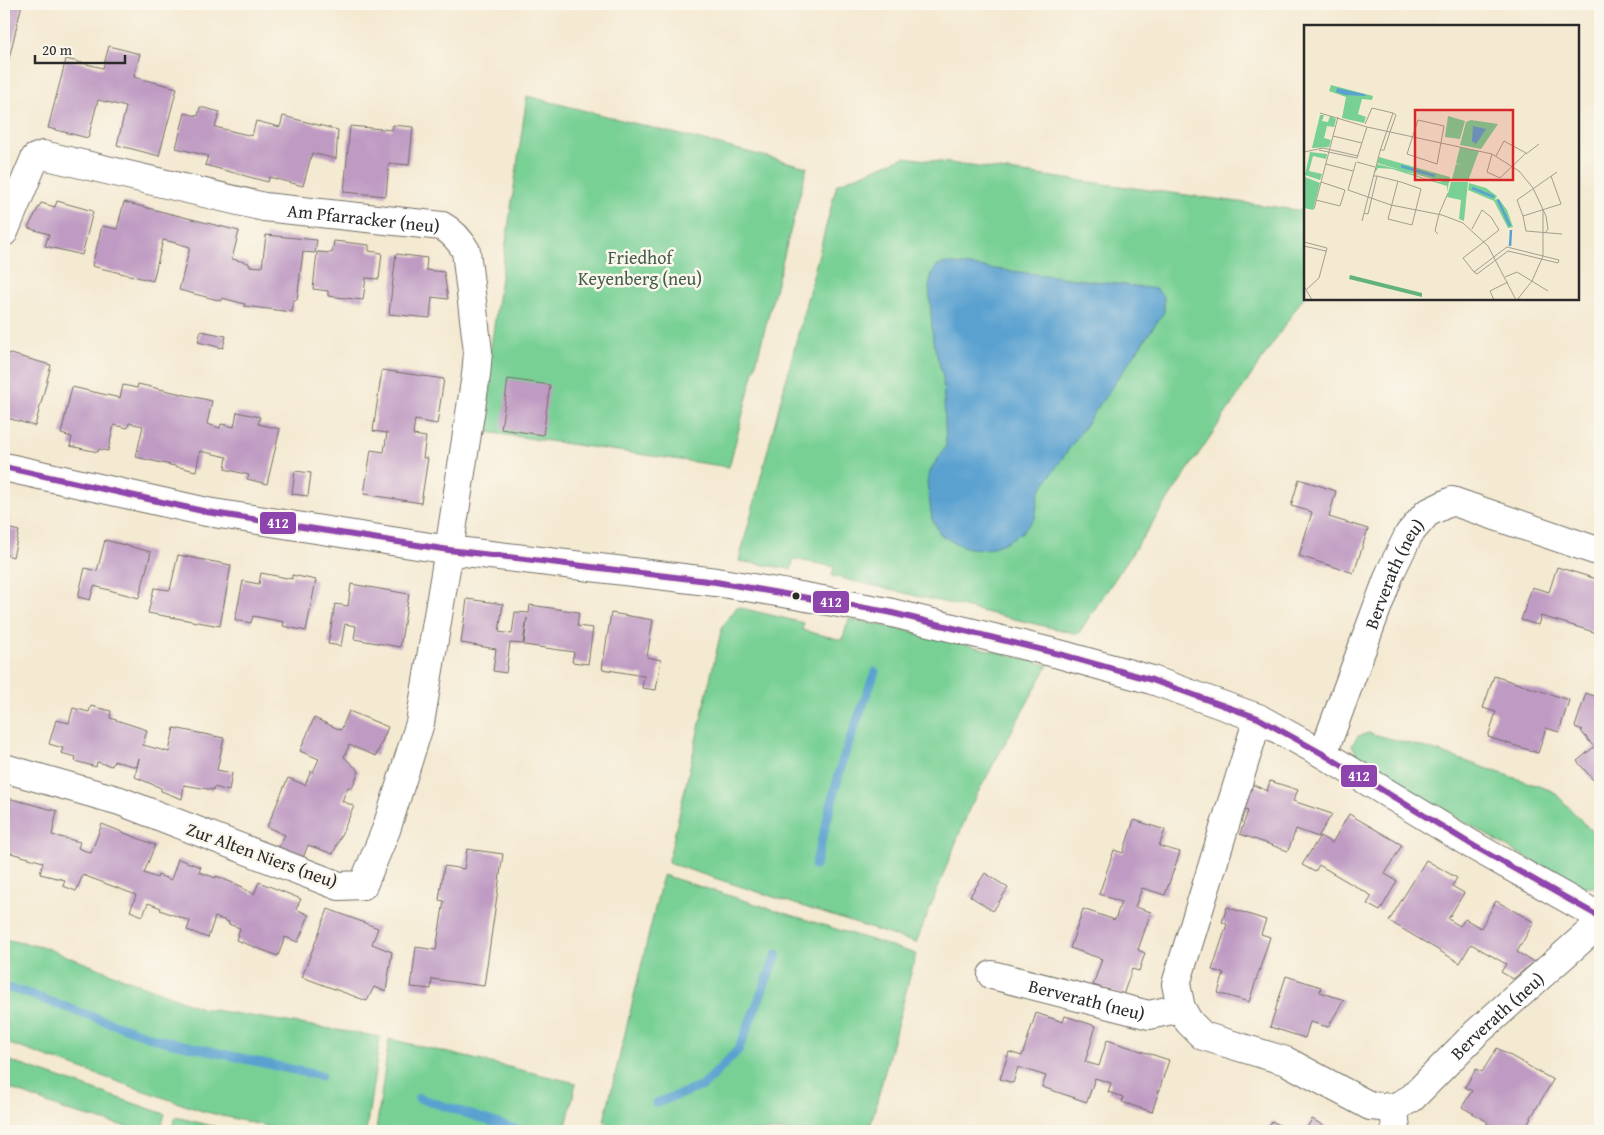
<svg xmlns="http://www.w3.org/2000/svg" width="1604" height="1135" font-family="'Gentium Book Plus',serif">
	<rect width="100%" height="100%" fill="#fbf7ec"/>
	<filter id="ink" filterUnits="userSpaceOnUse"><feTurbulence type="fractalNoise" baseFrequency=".02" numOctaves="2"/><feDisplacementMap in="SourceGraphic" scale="10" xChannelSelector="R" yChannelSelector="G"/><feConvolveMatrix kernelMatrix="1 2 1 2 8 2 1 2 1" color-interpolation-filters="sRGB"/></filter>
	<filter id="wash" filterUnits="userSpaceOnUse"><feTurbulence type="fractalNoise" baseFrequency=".0096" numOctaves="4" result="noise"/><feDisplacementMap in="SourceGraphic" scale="20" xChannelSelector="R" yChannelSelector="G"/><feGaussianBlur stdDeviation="1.12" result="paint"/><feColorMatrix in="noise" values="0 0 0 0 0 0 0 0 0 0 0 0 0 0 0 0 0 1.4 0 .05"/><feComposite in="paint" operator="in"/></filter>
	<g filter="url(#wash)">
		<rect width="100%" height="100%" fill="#f4e9d1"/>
		<path fill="#78d095" stroke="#527e60" d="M527 96 807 167 729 467 479 431Z
			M904 157 1305 211V295L1078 634 832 576 834 567 794 559 791 569 739 561 837 184Z
			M737 607 804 623 802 630 842 640 849 619 921 633 1048 665 970 807 916 943 668 863 722 627Z
			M1369 733 1430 749 1553 791 1600 840V886L1578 888 1361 762 1352 745 1358 736Z
			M663 875 916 954 869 1131H616L604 1121Z
			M4 939 46 948 201 1008 380 1037 366 1131H287L202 1111 4 1042Z
			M389 1039 576 1083 565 1131H376Z
			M4 1059 165 1114 160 1131H143L67 1111 4 1086Z
			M175 1117 233 1131H171Z"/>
		<path fill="#5aa1d0" stroke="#42667e" d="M946 263 1157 289 1164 298V312L1039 492 1035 518 1021 533 1002 544 986 549 969 548 953 542 941 535 932 519 927 482 931 469 946 446 943 377 933 341 929 285 932 274 937 266Z"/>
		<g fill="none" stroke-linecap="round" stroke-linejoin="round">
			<path stroke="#5aa1d0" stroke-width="9" d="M815 866 843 759 875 672
				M4 987 23 992 156 1039 321 1076
				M419 1098 521 1131
				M656 1103 703 1086 739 1049 777 954"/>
		</g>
		<g id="blocks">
			<path fill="#bf9bc3" d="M4 4H22L7 67 4 66Z
				M109 46 140 54 134 77 177 88 159 156 117 145 126 107 111 103 98 100 88 138 48 128 66 59 103 68Z
				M200 107 220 112 215 127 252 136 256 121 280 127 283 116 338 130 336 159 312 153 303 186 269 177 268 182 205 165 208 156 176 148 185 113 198 116Z
				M393 125 413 127 409 165 389 163 386 196 344 192 350 126 392 130Z
				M57 201 93 211 82 255 45 246 49 234 28 228 41 203 55 207Z
				M124 202 239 231 232 259 249 263V266L262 267 266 235 317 240 315 253 303 252 297 300H294L292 312 244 306 245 304 222 298V301L179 290 190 247 176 243 163 240 153 281 92 266 102 226 117 229Z
				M334 241 369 245V251L382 253 379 279 366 278 363 300 328 296V291L313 289 317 252 332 253Z
				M396 254 427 258 426 270 444 272 448 299 432 297 430 318 389 314Z
				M201 331 226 336 223 348 198 342Z
				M7 353 51 365 35 426 4 417V357L6 358Z
				M382 370 444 379 437 424 415 420 413 435 426 437 423 458H428L421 503 364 494 371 450 384 452 387 433 373 431Z
				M508 379 550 385 543 435 501 429Z
				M138 384 212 401 207 424 220 428 221 424 234 427 237 412 260 417 258 424 280 429 267 484 247 479 249 475 225 469 227 457 200 451 196 471 136 457 143 426 129 423 128 428 114 425 108 451 99 449 98 452 70 446 72 437 61 434 72 387 120 398 123 385 137 388Z
				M295 471 311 473 308 496 292 494Z
				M1299 479 1336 491 1329 517 1368 529 1354 573 1299 556 1312 512 1291 506Z
				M4 516 10 518 7 528 19 531 13 557 4 554Z
				M105 540 151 552 139 598 94 586 90 600 78 597 85 568 97 571Z
				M178 555 231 565 220 626 148 613 154 588 170 590Z
				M1557 567 1600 580V623L1597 633 1541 616 1538 625 1521 620 1532 587 1549 592Z
				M261 573 292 579V575L316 580 306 631 283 626 284 622 253 616 251 623 235 620 243 581 259 584Z
				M351 584 409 594 400 647 354 639 356 626 345 624 341 646 328 644 335 604 348 606Z
				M467 599 503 604 499 632 512 634 515 612 529 613 530 605 579 612 577 626 593 628 588 664 572 662 574 652 524 645 527 618 523 644 510 643 506 673 493 671 496 649 461 643Z
				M611 613 653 620 647 657 661 660 656 690 642 688 644 676 602 669Z
				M1494 676 1569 700 1559 732 1546 728 1538 753 1488 737 1496 712 1483 708Z
				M1586 693 1600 698V776L1594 781 1577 761 1594 747 1581 731 1583 730 1575 727Z
				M91 706 111 711 110 718 147 730 143 745 169 752 174 728 224 738 217 770 232 773 229 791 214 787 213 790 184 785 182 799 161 791V788L135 777 139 758 137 767 114 761 112 766 97 762 96 767 75 761 76 757 61 753 63 748 49 744 56 720 69 723 73 708 89 712Z
				M349 711 388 727 376 756 349 745 344 757 359 771 352 788 348 787 342 801 354 806 333 854 308 845 303 858 278 848 285 835 267 827 288 778 305 785 311 771 313 772 319 759 300 751 314 718 341 730Z
				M1245 781 1267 791 1270 781 1298 790 1293 801 1332 814 1318 837 1296 829 1288 851 1240 834 1248 811 1235 807Z
				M4 797 57 811 52 835 80 842 78 848 91 853 102 824 155 845 144 873 157 878 158 875 171 880 178 859 201 867 199 872 216 878V876L243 887 242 888 254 894 259 882 301 899 296 909 309 915 298 942 285 937 278 956 236 940 240 928 228 924 229 922 215 917 208 938 187 930 190 921 160 910 161 908 148 903 143 916 130 911 136 895 83 875 76 891 63 886 65 880 40 874 43 862 4 851Z
				M1349 814 1402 845 1385 874 1397 881 1380 911 1367 904 1372 896 1319 865 1315 872 1302 865 1320 836 1332 843Z
				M1134 820 1165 830 1159 846 1180 852 1165 895 1142 888 1135 907 1151 912 1138 950 1145 953 1139 971 1132 969 1123 995 1093 985 1102 959 1070 948 1083 909 1115 920 1121 902 1099 894 1114 850 1123 853Z
				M467 849 503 854 484 986 432 979 431 989 411 987 416 947 436 950 444 901 439 900 444 866 464 869Z
				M1426 860 1457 878 1452 886 1464 893 1448 919 1460 926 1465 919 1481 928 1496 901 1534 922 1517 952 1534 962 1513 979 1501 972 1506 964 1471 944 1460 963 1389 921Z
				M985 873 1008 888 993 911 970 896Z
				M1227 907 1266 920 1261 934 1270 937 1249 1002 1218 993 1224 973 1212 970 1227 924 1222 922Z
				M328 909 378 928 372 944 392 952 386 991 374 987 367 1001 302 977Z
				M1286 976 1321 987 1320 992 1344 1000 1328 1027 1310 1022 1305 1038 1270 1027Z
				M1036 1013 1063 1022 1065 1016 1096 1026 1085 1062 1099 1066 1107 1040 1169 1060 1152 1112 1122 1102 1123 1097 1108 1092 1111 1083 1095 1078 1087 1102 1042 1087 1046 1076 1018 1067 1013 1083 1000 1079 1009 1052 1022 1056Z
				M1497 1048 1553 1080 1523 1131H1482L1488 1122 1462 1107 1472 1091 1465 1087 1476 1069 1482 1072Z
				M1312 1119 1333 1131H1305Z
				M1272 1121 1291 1131H1266Z"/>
		</g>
	</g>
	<g filter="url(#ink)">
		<use href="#blocks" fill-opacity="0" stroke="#716e65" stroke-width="1"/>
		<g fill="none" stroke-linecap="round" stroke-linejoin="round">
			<defs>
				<g id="minor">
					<path id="s1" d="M4 232 35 158 43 155 264 207 442 226C453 232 460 240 466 251L478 352 476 375 449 550 420 723 386 830 363 885 339 886 120 801 4 768"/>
					<path d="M4 467 207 512 449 550 716 582 795 595 888 612 1059 654 1152 680 1258 718 1323 754 1474 846 1600 917"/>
					<path id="s2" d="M1258 718 1176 984 1181 1008 1189 1022 1203 1036 1286 1061 1370 1106 1394 1108 1412 1098 1476 1033 1600 923"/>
					<path id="s3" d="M1323 754 1390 573 1409 534 1427 513 1452 501 1600 552"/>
					<path id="s4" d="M992 975 1149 1015 1181 1008"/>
					<path d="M1394 1108 1396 1131"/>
				</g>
			</defs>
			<use href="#minor" stroke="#716e65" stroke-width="30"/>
			<use href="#minor" stroke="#fff" stroke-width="28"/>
			<defs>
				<path id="bus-1" d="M4 467 207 512 449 550 716 582 888 612 1059 654 1152 680 1258 718 1323 754 1474 846 1600 917"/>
			</defs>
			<use href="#bus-1" stroke="#fbf7ec" stroke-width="10"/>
			<use href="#bus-1" stroke="#8e44ad" stroke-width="6"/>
		</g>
	</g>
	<circle fill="#2b2b2b" stroke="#fbf7ec" stroke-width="2" cx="796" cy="596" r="4.5"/>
	<g text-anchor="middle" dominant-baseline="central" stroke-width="5" stroke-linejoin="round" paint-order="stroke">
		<g font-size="18" fill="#2b2b2b" stroke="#fbf7ec">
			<text stroke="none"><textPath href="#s1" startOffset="416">Am Pfarracker (neu)</textPath></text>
			<text stroke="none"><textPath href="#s3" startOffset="194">Berverath (neu)</textPath></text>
			<text transform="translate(262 855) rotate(20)">Zur Alten Niers (neu)</text>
			<text stroke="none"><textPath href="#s4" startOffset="98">Berverath (neu)</textPath></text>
			<text stroke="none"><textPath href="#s2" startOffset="684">Berverath (neu)</textPath></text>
		</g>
		<g font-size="18" fill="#425d4b" stroke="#fbf7ec">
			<text x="640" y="257">Friedhof<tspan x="640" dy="21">Keyenberg (neu)</tspan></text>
		</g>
	</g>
	<g transform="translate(1304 25)">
		<rect width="275" height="275" fill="#f4e9d1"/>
		<path d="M27 60 69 71 68 75 58 74 54 89 62 92 60 98 38 93 42 72 25 66ZM16 90H20L18 96 24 97 26 91 32 94 30 102 23 101 20 113 27 115 25 122 8 123ZM144 91 161 96 156 114 141 112ZM167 95 194 99 177 124 156 120 162 97ZM156 122 175 126 164 156 148 154 152 139 157 140 152 138ZM6 127 23 129 22 134 9 131 5 146 18 149 16 155 1 150ZM75 132 146 152 145 157H139L101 146 122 154 134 157H145L143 167V161L88 144 74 143 70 149 73 139 101 146 73 138ZM1 152 16 158 9 185 0 183ZM147 157H164L160 196 155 194 157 175 143 172ZM165 158 182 163 193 171 190 176 164 165ZM194 173 203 185 209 202 204 203 190 176Z" fill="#78d095"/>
		<path d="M46 250 118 268V272L45 254Z" fill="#62b27e"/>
		<path d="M33 63 60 69 62 71 41 70 32 67ZM169 101 182 104 172 119 168 116Z" fill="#5aa1d0"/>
		<path fill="none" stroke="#5aa1d0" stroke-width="2.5" d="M97 141 131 151M168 163 190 172M194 175 206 201M206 221 207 205"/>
		<path fill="none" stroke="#a49d8f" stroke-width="1" d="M16 88 63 102M114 95 140 101 133 139 103 129ZM61 99 68 83 89 88M29 111 58 118M15 125 53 133M76 125H80L86 107 92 90 89 88M0 127 19 123 54 131M188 129 183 147 196 153 222 128 200 116 192 131M222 129 235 119M53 133 63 102 188 129 215 146 229 163 242 191 244 204 241 208M52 137 44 165 87 180 138 190 159 198 184 221 212 275M53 137 71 142M22 139 49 146M69 151H73L97 157 117 164 108 200 84 194 94 156M247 151 257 179 219 191 213 175 253 147M12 175 36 181 41 165 17 157M10 184 34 92M60 188 64 189 73 151M219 191 222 206 258 209M58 196 76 126 89 88M168 204 178 185 187 192 195 205 159 233 170 247M134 209 131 206 135 189 144 168M0 217 23 223 15 253 3 264M0 221 22 226M170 247 173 249 204 226 254 238 255 235M170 247 203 222 255 235M201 252 213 247 244 266M0 261 8 275M190 275 186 266 204 257M213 275 228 256 239 231V185"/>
		<path fill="#d62828" fill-opacity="0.15" stroke="#d62828" stroke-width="2.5" d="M111 85H209V155H111Z"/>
		<rect width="275" height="275" fill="none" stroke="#2b2b2b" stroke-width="2.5"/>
	</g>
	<g stroke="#fbf7ec" stroke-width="2">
		<rect x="259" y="511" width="38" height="24" rx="5" fill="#8e44ad"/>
		<rect x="812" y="590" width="38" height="24" rx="5" fill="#8e44ad"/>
		<rect x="1340" y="764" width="38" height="24" rx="5" fill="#8e44ad"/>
	</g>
	<g font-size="14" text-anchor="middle" font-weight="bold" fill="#fff">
		<text x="278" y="528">412</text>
		<text x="831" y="607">412</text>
		<text x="1359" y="781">412</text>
	</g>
	<rect width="1604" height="1135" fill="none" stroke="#fbf7ec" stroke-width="20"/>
	<path d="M35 55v8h90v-8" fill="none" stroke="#2b2b2b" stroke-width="2.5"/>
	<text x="42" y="55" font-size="15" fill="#2b2b2b" stroke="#fbf7ec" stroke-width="4" paint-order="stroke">20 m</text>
</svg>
